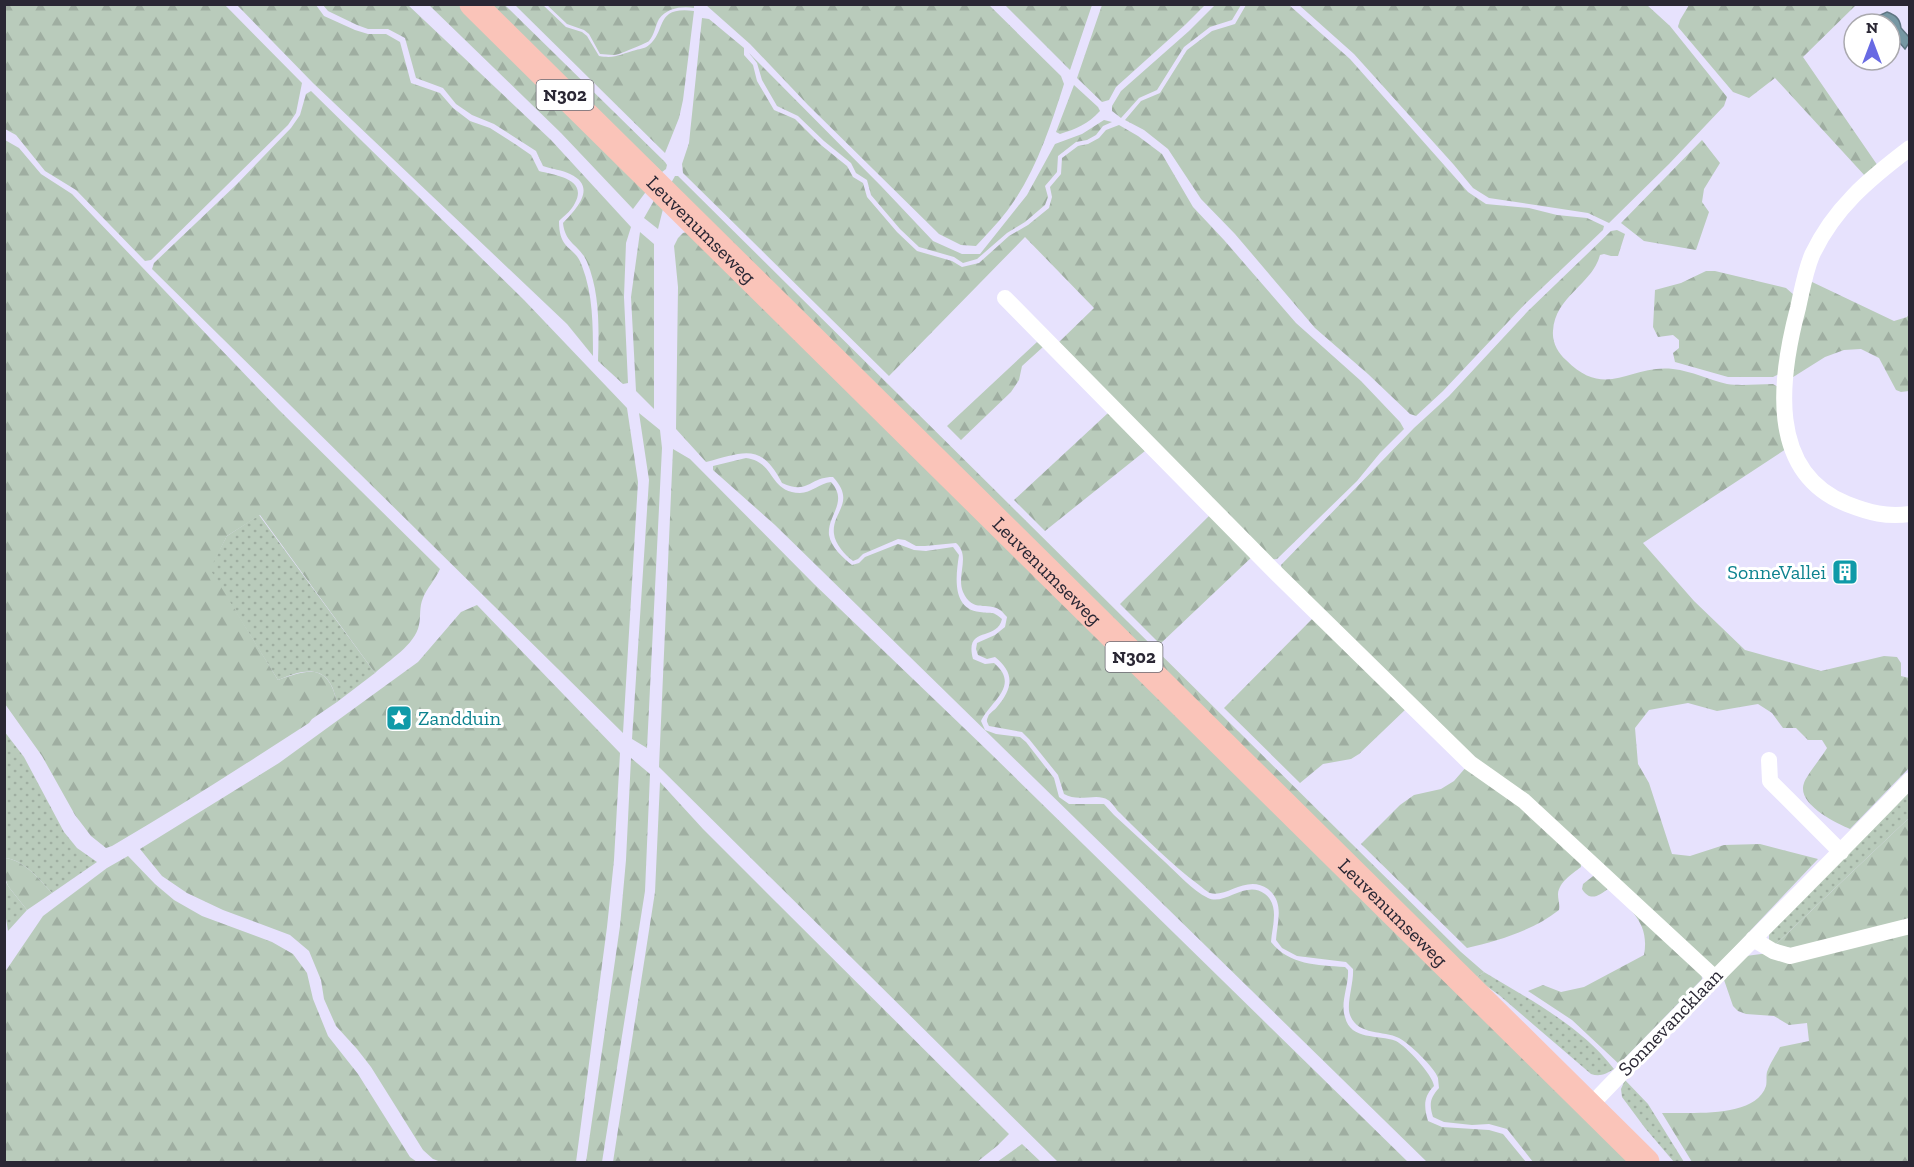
<svg xmlns="http://www.w3.org/2000/svg" width="1914" height="1167" font-family="'Zilla Slab',serif">
	<defs>
		<pattern id="grass-dots" width="8" height="8" patternUnits="userSpaceOnUse" patternTransform="scale(1.5)"><rect width="8" height="8" fill="#b9cbbb"/><path d="M2 2h.1M6 6h.1" fill="none" stroke="#9faea1" stroke-width="1.8" stroke-linecap="round"/></pattern>
		<pattern id="forest-firs" width="22" height="20" patternUnits="userSpaceOnUse" patternTransform="scale(1.5)"><rect width="22" height="20" fill="#b9cbbb"/><path d="M5 1l3.5 6h-7zM16 11l3.5 6h-7z" fill="#9faea1"/></pattern>
	</defs>
	<rect width="100%" height="100%" fill="#e7e2fd"/>
	<path fill="url(#grass-dots)" d="M259 515 375 673 337 702C329 665 309 667 278 680L209 569 227 536Z
		M4 731 24 757 64 832 77 848 97 862 52 893C39 879 24 860 5 858Z
		M1909 790V818L1775 945 1769 940V934Z
		M4 878 8 886 27 910 8 931 5 912Z
		M1484 972C1530 1000 1580 1025 1614 1069 1606 1074 1600 1077 1591 1074L1499 995 1475 978Z
		M1625 1080 1648 1104 1684 1162H1674L1645 1128 1622 1097 1621 1089Z"/>
	<path fill="url(#forest-firs)" d="M5 4 225 5 302 83 296 113 288 125 151 260 145 261 76 190 45 171 16 135 5 129Z
		M1216 4 1241 5 1232 20 1210 27 1184 47 1157 90 1139 98 1121 118 1112 111V106L1121 91 1189 31Z
		M237 5H316L324 16 355 30 368 34H386L400 42 411 83 440 93 453 108 470 121 490 128 515 144 531 155 539 171C555 175 588 179 575 203 572 210 564 216 559 221 559 252 575 245 582 266 593 294 593 326 593 356L567 324 313 83Z
		M323 5H408L551 140 631 227 626 243 624 297 628 383 623 384 598 361C599 328 600 293 587 262 580 245 565 244 563 223 576 209 598 187 570 174 563 170 551 169 543 166L536 151 494 124 472 115 456 104 443 88 416 78 405 38 388 29H368L357 25 328 11Z
		M429 5H461L648 189 633 209 561 133Z
		M484 5H505L665 162 667 165 666 169 662 172Z
		M515 5H543L566 27 582 32 587 36 599 56C616 59 620 54 636 50 640 49 646 48 649 45 667 31 654 6 694 11L683 100 679 118 665 153Z
		M547 5H694V8C682 6 667 8 659 19 655 26 655 34 649 41 647 43 624 52 619 54 613 56 607 54 600 54L589 34 584 30 567 24Z
		M706 5H989L1061 76 1064 84C1050 128 1035 174 1007 211 997 224 986 235 976 246L961 245 939 234 808 105 750 44Z
		M1005 5H1092L1070 70Z
		M1102 5V4L1205 5 1185 25 1116 87 1109 100 1102 102 1077 78Z
		M1246 5H1289L1350 59 1468 192 1486 204 1529 208 1557 215 1587 218 1604 226 1603 230 1524 305 1443 391 1416 416 1410 414 1368 374 1315 328 1235 234 1201 199 1168 149 1144 130 1125 120 1141 101 1160 93 1187 50 1212 31 1235 24Z
		M1299 5H1647L1670 26 1727 97 1724 106 1669 164 1609 223 1588 213 1489 198 1473 188 1454 165 1354 54Z
		M1689 5H1856L1803 57 1878 166 1866 177 1775 78 1749 98 1733 92 1678 27 1680 20Z
		M702 18 709 19 744 48V55L753 65 757 81 774 110 795 119 821 145 847 166 853 177 863 183 867 197 897 232 917 251 952 261 962 267 979 263 1009 236 1028 225 1049 208 1052 197 1050 187 1061 174 1062 158 1078 146 1088 144 1099 138 1106 130 1119 125 1138 136 1162 154 1193 207 1224 240 1296 323 1361 381 1400 422 1404 429 1380 453 1357 481 1277 559 1267 560 1057 344 1094 308 1025 237 889 376 683 173 682 164 689 143Z
		M749 53 881 186 933 241 962 254H980L1027 195 1055 144 1082 134 1104 120 1112 122 1103 126 1096 135 1087 140 1076 142 1058 156 1057 172 1045 186 1048 197 1045 205 1025 222 1007 233 977 259 963 263 954 257 919 247 900 229 871 195 867 180 856 173 851 163 824 141 798 116 777 106 762 80 757 63Z
		M1074 85 1098 107 1100 111C1088 124 1076 129 1060 134L1056 132Z
		M311 91 524 300 627 408 638 482 623 733 152 269 154 263 237 184 291 128 300 115 306 94Z
		M5 140 19 148 41 174 72 194 279 410 440 569C435 580 427 588 423 598 419 607 421 616 419 625 415 645 389 660 375 673L260 515 227 536 210 569 278 680C308 669 328 663 337 702L312 719 309 723C244 765 179 807 112 846L106 848 91 836 75 815 42 756 5 704Z
		M1702 140 1720 163 1704 189 1702 202 1709 212 1696 250 1644 241 1621 223Z
		M675 176H678L1461 952 1484 972 1475 978 670 185Z
		M656 197 664 205 658 229 644 218Z
		M1617 230 1625 234 1618 256H1611L1604 254 1600 255C1592 285 1555 296 1553 331 1552 342 1558 353 1566 360 1607 401 1629 364 1673 369 1692 371 1709 380 1727 384 1741 386 1758 384 1773 384L1778 387 1786 449 1643 543 1694 601 1745 650 1821 671 1884 656 1897 657 1901 663V676L1909 678V768L1850 829C1836 823 1796 804 1804 783 1806 776 1822 757 1827 748L1822 740H1808L1796 728H1783L1772 713 1758 704 1717 711 1688 703 1649 710 1635 728 1638 764 1649 783 1672 854 1690 856 1724 845 1760 844 1818 859 1715 968 1472 759 1282 572 1281 565 1414 428 1449 396 1528 311 1611 231Z
		M691 231 1631 1162H1533L1507 1129 1489 1124 1472 1125 1444 1122 1433 1117C1429 1104 1430 1098 1439 1088 1439 1087 1438 1079 1438 1078 1435 1068 1409 1043 1399 1038 1383 1030 1358 1036 1350 1015 1346 1004 1354 983 1353 969L1346 962 1297 956 1282 948 1276 940C1277 922 1285 903 1268 889 1247 874 1227 898 1210 893 1207 892 1202 887 1199 885 1171 864 1145 838 1120 813 1116 810 1113 803 1108 800 1097 792 1079 803 1064 794L1058 775 1029 739 1022 732 989 726C987 722 986 721 988 717 989 713 994 711 997 707 1013 688 1015 673 995 657L987 659 978 655 976 649 977 643 995 635 1005 627 1007 617C1004 614 1003 612 1000 610 987 601 973 614 963 592 956 575 971 556 956 543L925 546H916L905 540 898 539 863 554 858 559 853 561C845 555 835 544 834 534 831 512 857 503 833 477 809 477 809 495 782 483 761 442 744 452 706 462L676 429 678 287 674 246 678 238 683 233Z
		M640 232 654 244V409L636 391 631 297Z
		M1706 271H1715L1786 288 1794 295 1779 374 1773 377H1728L1675 362 1673 353 1679 348V340L1673 335 1658 337 1653 327 1655 290 1681 283Z
		M1810 281 1894 321 1907 317 1909 314V391L1901 392 1896 390 1879 358 1861 349 1844 350 1825 357 1790 379Z
		M1037 342 1043 347 1022 366 1019 380 1011 392 961 440 947 426Z
		M639 413 660 430 662 448 647 748 632 739 649 480Z
		M1108 413 1145 451 1045 531 1014 500Z
		M673 449 690 459 814 584 988 751 1408 1162H1058L659 767Z
		M746 458C776 462 768 492 800 493 811 493 820 483 831 482 849 502 827 515 829 535 831 547 843 558 852 565L859 563 865 557 898 544 914 550 926 551 953 547 959 555C956 575 951 609 980 612 991 614 992 610 1002 619 997 642 964 625 973 659L985 664 994 663C1021 686 990 701 981 721L985 730 996 734 1020 737 1026 742 1054 778 1059 797 1069 804H1104L1114 815C1131 831 1148 846 1165 862 1178 874 1192 890 1208 898 1225 906 1246 879 1265 894 1280 906 1272 926 1271 942 1289 965 1317 965 1345 967L1348 970C1349 986 1340 1002 1345 1017 1351 1041 1378 1034 1396 1041 1406 1046 1433 1075 1434 1086 1423 1097 1424 1107 1428 1121L1442 1127 1489 1130 1503 1134 1526 1162H1427L775 525 713 470V466Z
		M1210 515 1253 556 1160 644 1120 604Z
		M477 605 620 753 614 860 607 927 576 1162H441L433 1159 423 1150 371 1067 357 1049 336 1026 324 999 321 980 309 951 290 935 223 910 187 893 162 876 140 849 279 763 418 662 461 612Z
		M1315 616 1407 708 1359 754 1351 759 1323 764 1300 783 1224 708Z
		M631 758 650 774 645 891 602 1162H586L620 926 626 860Z
		M1467 766 1521 804 1581 860V867C1572 874 1559 882 1558 894 1558 900 1560 904 1559 910 1534 930 1498 941 1467 948L1361 844 1400 805 1414 795 1441 789 1454 781Z
		M660 782 703 829 777 903 1009 1134 997 1146 977 1162H613L655 892Z
		M1909 818V919L1796 949 1775 945Z
		M128 856 155 884 174 900 202 916 272 942 293 954 307 973 313 999 328 1036 358 1074 410 1157 417 1162H5V972L43 916 107 868Z
		M5 858C24 860 39 879 52 893L27 910 8 886 5 878Z
		M1597 873 1701 970 1702 979 1619 1064 1572 1020 1528 991 1543 985 1561 992 1584 987 1644 955C1650 922 1630 910 1609 888 1599 896 1590 902 1582 889L1583 884Z
		M1909 934V1162H1692L1662 1113C1690 1112 1755 1119 1766 1086 1767 1082 1766 1076 1767 1072 1770 1063 1776 1055 1780 1047L1809 1041 1807 1023 1789 1025 1774 1016 1746 1014 1738 1011 1733 1006 1723 977 1746 956Z
		M1022 1144 1041 1162H996H997Z"/>
	<path fill="#7697a3" stroke="#5f7582" stroke-width="1.5" d="M1887 12C1895 15 1900 18 1901 28L1909 37V43L1905 49 1893 35H1890V24H1875L1876 17Z"/>
	<g fill="none" stroke-linecap="round" stroke-linejoin="round">
		<path stroke="#fff" stroke-width="16" d="M1910 148C1869 179 1834 208 1812 255 1805 272 1802 290 1798 308 1780 376 1766 472 1847 504 1870 513 1886 517 1910 514
			M1005 298 1272 569 1470 763 1524 801 1714 977
			M1769 760 1770 781 1841 852
			M1753 939 1773 951 1790 956 1910 926
			M1589 1107C1695 996 1804 890 1910 780"/>
		<path stroke="#fac4b9" stroke-width="27" id="s1" d="M473 4 1646 1162"/>
	</g>
	<defs>
		<symbol id="building-square" viewBox="-11 -11 22 22"><rect x="-9" y="-9" width="18" height="18" rx="4" fill="#0f9aa8" stroke="#fff"/><path d="M-4-6H4V6H1V3H-1V6H-4ZM-2.5-4.3h1.7v1.8h-1.7ZM.8-4.3h1.7v1.8H.8ZM-2.5-1h1.7V.8h-1.7ZM.8-1h1.7V.8H.8Z" fill="#fff"/></symbol>
		<symbol id="sight-square" viewBox="-11 -11 22 22"><rect x="-9" y="-9" width="18" height="18" rx="4" fill="#0f9aa8" stroke="#fff"/><path d="M0-6L1.8-2.2L6-1.7L2.9 1.2L3.7 5.4L0 3.3L-3.7 5.4L-2.9 1.2L-6-1.7L-1.8-2.2Z" fill="#fff"/></symbol>
	</defs>
	<g fill-rule="evenodd">
		<use href="#building-square" x="1830" y="557" width="30" height="30"/>
		<use href="#sight-square" x="384" y="703" width="30" height="30"/>
	</g>
	<g text-anchor="middle" dominant-baseline="central" stroke-width="6" stroke-linejoin="round" paint-order="stroke">
		<g fill="#fff" stroke="#6a6871" stroke-width="1.5">
			<rect x="536.5" y="80" width="57" height="30" rx="4.5"/>
			<rect x="1105.5" y="642" width="57" height="30" rx="4.5"/>
		</g>
		<g font-size="18" font-weight="bold" fill="#2a2734">
			<text x="565" y="95">N302</text>
			<text x="1134" y="657">N302</text>
		</g>
		<g font-size="20" fill="#2a2734" stroke="#fff">
			<text stroke="none"><textPath href="#s1" startOffset="321">Leuvenumseweg</textPath></text>
			<text stroke="none"><textPath href="#s1" startOffset="807">Leuvenumseweg</textPath></text>
			<text stroke="none"><textPath href="#s1" startOffset="1293">Leuvenumseweg</textPath></text>
			<text transform="translate(1670 1022) rotate(-46)">Sonnevancklaan</text>
		</g>
		<g font-size="20" fill="#0d838f" stroke="#fff" text-anchor="end">
			<text x="1826" y="572">SonneVallei</text>
			<text x="418" y="718" text-anchor="start">Zandduin</text>
		</g>
	</g>
	<rect width="1914" height="1167" fill="none" stroke="#2a2734" stroke-width="12"/>
	<g transform="translate(1872 42)"><circle r="28" fill="#ffffff" stroke="#aaa9ae" stroke-width="1.5"/>
	<path d="M0-4.5L10 22L0 15L-10 22Z" fill="#686ae3"/>
	<text y="-9" font-size="16" font-weight="bold" text-anchor="middle" fill="#2a2734">N</text>
	</g>
</svg>
